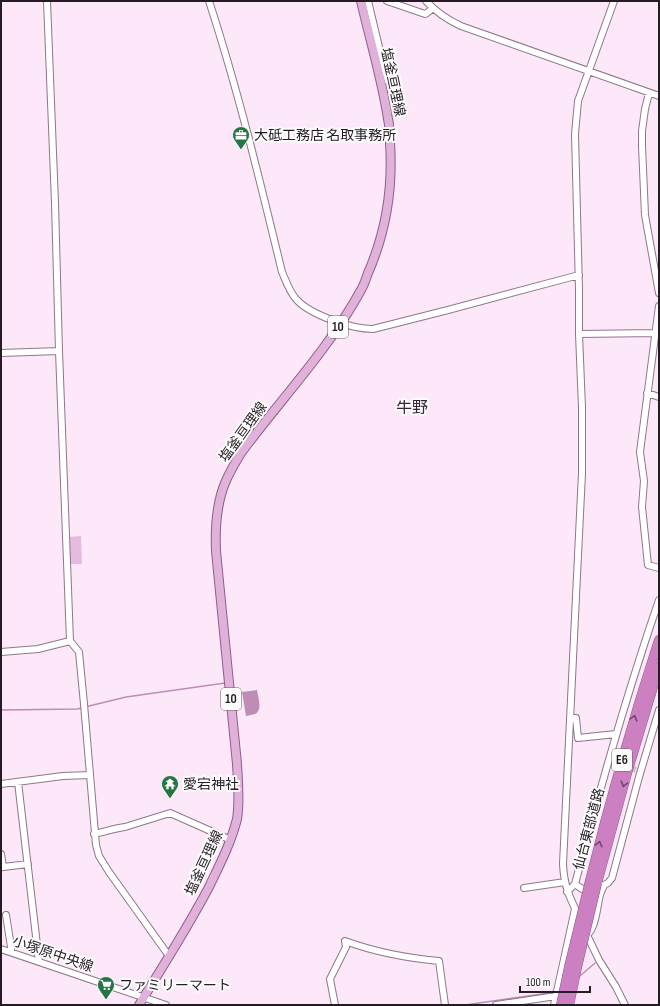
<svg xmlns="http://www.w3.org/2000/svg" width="660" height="1006" font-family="'Sofia Sans Condensed','Noto Sans JP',sans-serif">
	<rect width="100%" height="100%" fill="#fde8f9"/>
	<path fill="#e7badf" d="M81 536 82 564H69L68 537Z"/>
	<path fill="#be8db6" d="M257 690C258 697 263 710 255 714 253 715 249 715 246 716L242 692Z"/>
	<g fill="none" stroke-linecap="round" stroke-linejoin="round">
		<path stroke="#be8db6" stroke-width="1.5" d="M85 707 126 697 225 683
			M1 710 77 709 82 708
			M580 976 595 963
			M465 1005 549 993 554 991"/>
		<path stroke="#d2bfce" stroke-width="6" stroke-dasharray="6 3" stroke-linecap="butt" d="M615 763 636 770"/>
		<defs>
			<path id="minor" d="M47 1 55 203 59 351
				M209 1C238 90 260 181 282 272 286 281 289 291 296 299 310 315 352 329 373 329L448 310 579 275
				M368 1 384 68 388 81
				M387 1 425 14 427 13 433 8
				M426 1C436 12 448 20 461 26L659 96
				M649 93 645 109 642 131V146L645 215 659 293
				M659 306 640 452 644 481 642 507 648 565 659 568
				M579 334 655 333
				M1 353 59 351 70 641 79 652 84 704 96 845 99 856 109 872 169 956
				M647 393 659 397
				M1 652 38 649 70 641
				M570 719 576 718 578 738 616 734
				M18 782 39 962
				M1 784 63 776 90 775
				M94 834C105 832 115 828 125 827L170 813 231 840
				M1 854 3 867 28 864
				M575 884 582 889 600 887 608 883 612 878 639 777 659 710
				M524 888 565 882
				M567 892 575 884C600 788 627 693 659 600
				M6 915 11 947V952
				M581 921C571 900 564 888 563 864L582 473V408L579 334V289L575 134 578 101 614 1
				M585 931 599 960 616 987 625 1005
				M587 935C596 928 597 906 600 895 601 891 603 888 604 885
				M1 949 166 1005
				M335 1005 330 979 346 947 345 941C375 952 407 958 439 961L445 1005
				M496 1005 556 996
				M554 1005 575 909"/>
			<path id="major" d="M139 1005C163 966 188 927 209 887 220 864 231 843 237 819 240 801 238 782 237 764L216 551C215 528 216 505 225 483 229 473 235 463 241 453 281 399 329 349 361 290 364 285 366 279 368 273 386 232 393 188 390 143 389 135 390 127 388 119 382 79 370 40 361 1"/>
			<path id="highway" d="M590 881C610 800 633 720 659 640
				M597 883 627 773 659 667"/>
		</defs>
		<use href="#minor" stroke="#8e778a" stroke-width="8"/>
		<use href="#major" stroke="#915c8a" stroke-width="10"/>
		<use href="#highway" stroke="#915c8a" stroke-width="10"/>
		<use href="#minor" stroke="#fff" stroke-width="6"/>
		<use href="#major" stroke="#e0b2da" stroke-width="8"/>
		<use href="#highway" stroke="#cc7fc1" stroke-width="9"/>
		<defs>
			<path id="highway-bridge" d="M561 1005 569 967 590 881
				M569 1005 577 967 597 883"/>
		</defs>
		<use href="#highway-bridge" stroke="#915c8a" stroke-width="10" stroke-linecap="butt"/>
		<use href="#highway-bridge" stroke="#cc7fc1" stroke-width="9"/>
	</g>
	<defs><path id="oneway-chevron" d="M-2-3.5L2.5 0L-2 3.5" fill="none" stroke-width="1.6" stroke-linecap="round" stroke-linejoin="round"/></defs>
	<g stroke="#70486a">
		<use href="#oneway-chevron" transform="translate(634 718) rotate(-74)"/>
		<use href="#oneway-chevron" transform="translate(624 784) rotate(105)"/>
		<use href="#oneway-chevron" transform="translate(599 844) rotate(-76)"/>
	</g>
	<defs>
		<symbol id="office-pin" viewBox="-11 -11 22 30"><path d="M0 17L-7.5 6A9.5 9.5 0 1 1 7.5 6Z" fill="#287544" stroke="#fcfcfc"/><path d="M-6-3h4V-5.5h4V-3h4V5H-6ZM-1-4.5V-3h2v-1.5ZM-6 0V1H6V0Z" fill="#fff"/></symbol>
		<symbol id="temple-pin" viewBox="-11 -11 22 30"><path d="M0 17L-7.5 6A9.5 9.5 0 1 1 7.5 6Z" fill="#287544" stroke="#fcfcfc"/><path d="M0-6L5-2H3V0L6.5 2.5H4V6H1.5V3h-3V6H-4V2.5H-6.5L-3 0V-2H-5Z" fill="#fff"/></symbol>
		<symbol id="supermarket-pin" viewBox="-11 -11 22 30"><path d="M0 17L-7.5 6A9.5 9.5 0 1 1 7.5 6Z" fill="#287544" stroke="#fcfcfc"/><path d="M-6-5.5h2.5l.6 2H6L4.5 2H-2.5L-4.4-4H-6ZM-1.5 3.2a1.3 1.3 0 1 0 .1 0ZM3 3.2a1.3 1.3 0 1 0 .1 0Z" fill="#fff"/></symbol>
	</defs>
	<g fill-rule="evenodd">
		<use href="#office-pin" x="231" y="125" width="20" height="27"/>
		<use href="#temple-pin" x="160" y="774" width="20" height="27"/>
		<use href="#supermarket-pin" x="96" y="975" width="20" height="27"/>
	</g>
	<g text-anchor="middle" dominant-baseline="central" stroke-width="4" stroke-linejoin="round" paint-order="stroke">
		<g fill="#fcfcfc" stroke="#655e64" stroke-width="1">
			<rect x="328" y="316" width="20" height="22" rx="3"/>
			<rect x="221" y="688" width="20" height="22" rx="3"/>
			<rect x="612" y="749" width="20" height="22" rx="3"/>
		</g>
		<g font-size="13" font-weight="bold" fill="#241b23">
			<text x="338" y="327">10</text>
			<text x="231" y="699">10</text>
			<text x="622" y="760">E6</text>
		</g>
		<g font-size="14" fill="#241b23" stroke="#fcfcfc">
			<text transform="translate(393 82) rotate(78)">塩釜亘理線</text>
			<text transform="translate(243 432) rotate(-54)">塩釜亘理線</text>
			<text transform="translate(589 829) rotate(-75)">仙台東部道路</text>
			<text transform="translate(204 863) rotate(-65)">塩釜亘理線</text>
			<text transform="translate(53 954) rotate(19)">小塚原中央線</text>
		</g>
		<g font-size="14" fill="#241b23" stroke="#fcfcfc" text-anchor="start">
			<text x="254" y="135">大砥工務店 名取事務所</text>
			<text x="183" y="784">愛宕神社</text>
			<text x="119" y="985">ファミリーマート</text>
		</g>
		<g font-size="16" fill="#372334" stroke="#fcfcfc">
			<text x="412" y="408">牛野</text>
		</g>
	</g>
	<rect width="660" height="1006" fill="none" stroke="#241b23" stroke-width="4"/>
	<path d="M520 986v6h70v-6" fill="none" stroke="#241b23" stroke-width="2"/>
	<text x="526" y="986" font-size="12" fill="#241b23" stroke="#fcfcfc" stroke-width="3" paint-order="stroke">100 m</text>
</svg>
